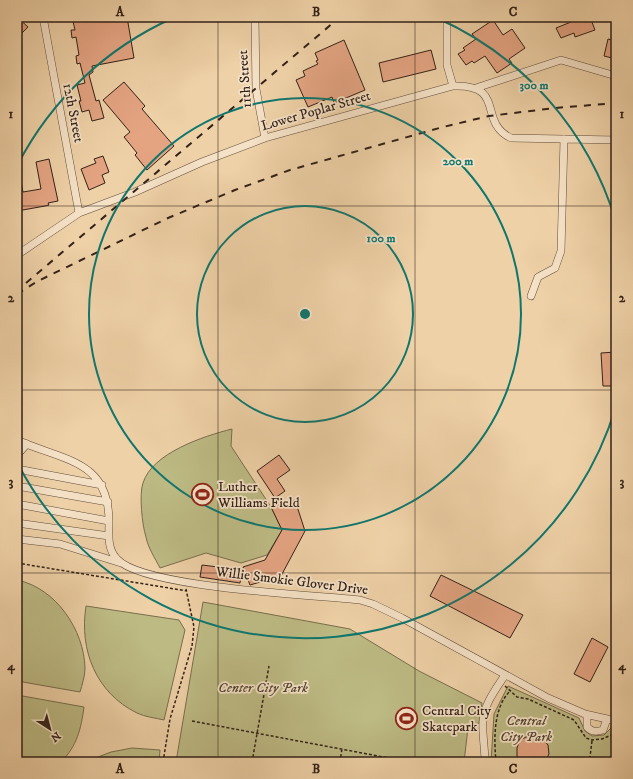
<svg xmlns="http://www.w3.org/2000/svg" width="633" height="779" font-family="'IM FELL DW Pica',serif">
	<rect width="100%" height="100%" fill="#efd1a7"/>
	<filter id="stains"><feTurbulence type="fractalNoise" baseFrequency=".005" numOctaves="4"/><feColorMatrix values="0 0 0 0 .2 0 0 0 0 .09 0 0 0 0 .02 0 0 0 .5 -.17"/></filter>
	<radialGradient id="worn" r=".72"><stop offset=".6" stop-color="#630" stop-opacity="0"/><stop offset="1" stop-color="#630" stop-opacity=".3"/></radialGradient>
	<path fill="#bdba84" stroke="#786e4e" d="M232 429 231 446 271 507 282 530 267 555 241 563 206 553 160 568C155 558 148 548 146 537 142 525 139 494 143 483 152 453 204 436 232 429Z
		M17 580C56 588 84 630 85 668 85 676 82 685 80 692L17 681Z
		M203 602 350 629 419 671 482 703 479 723 468 728 464 762H176Z
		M86 606 179 620 185 630 164 720C156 718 145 717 137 713 96 693 79 650 86 606Z
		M508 686 579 718 585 731 592 736 604 735 612 727H616V762H491L494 714Z
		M17 695 84 707C81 729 77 746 61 762H17Z
		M132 748 160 750 159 762H85L111 752Z"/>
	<path fill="#e4a482" stroke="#322119" d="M17 17 28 27 17 38Z
		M72 17H127L134 58 92 66 93 72 89 75 96 101 99 100 104 118 92 121 89 110 82 112 79 101H81L77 85 85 83 80 63 77 64 76 56 79 55 76 37 72 38 71 30H75Z
		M574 17H590L595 30 575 37 574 33 561 38 556 28 571 22 570 18Z
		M493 20 503 35 512 29 525 48 509 59 512 63 497 73 485 56 474 63 472 61 466 65 458 54 465 50 463 48 476 39 472 34Z
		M608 39 616 41V59L604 56Z
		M344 40 365 90 334 103 332 97 308 107 296 80 305 76 303 71 318 64 316 61 318 60 315 53Z
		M431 50 436 69 383 82 379 63Z
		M124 82 145 106 142 109 174 146 147 170 135 155 137 153 124 137 130 132 103 100Z
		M103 156 109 172 102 175 105 183 89 190 81 169 96 163 94 159Z
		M49 159 58 201 48 203 49 205 45 206 17 211V177H20L23 192 41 189 36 162Z
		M616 352V386H603L601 353Z
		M279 455 290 470 277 479 285 491 275 498 257 471Z
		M295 500 305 531 281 576 250 585 243 567 265 560 282 530 271 507Z
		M202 565 242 570 240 583 200 577Z
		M441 575 523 615 510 638 430 596Z
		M592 638 608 647 590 682 574 674Z
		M532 734 540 736 548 745 549 754 545 762H521L517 756V748L520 740Z"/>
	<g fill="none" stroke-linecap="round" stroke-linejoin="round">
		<defs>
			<path id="minor" d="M43 17 79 213
				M255 17 256 89 265 138
				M447 17V65L453 86
				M476 88 561 60 616 76
				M17 255 79 213 135 192 202 162 265 138 453 86C507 84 477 122 511 138L616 140
				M531 296 538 277 555 268 561 251 564 139
				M17 440C63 461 109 459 109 522 109 535 107 549 117 559 143 588 315 595 360 600L373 604 402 618 548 698 585 714 616 721
				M17 455 27 444
				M17 469 102 485
				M17 486 108 502
				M17 504 109 521
				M17 523 109 536
				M17 539 60 544 121 563
				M587 715V727C592 732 596 732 603 730L607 719
				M485 762C485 749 482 734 483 721 484 704 496 689 505 675"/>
		</defs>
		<use href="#minor" stroke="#614d3c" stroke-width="8"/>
		<path stroke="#322119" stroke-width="1.5" stroke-dasharray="3 2" stroke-linecap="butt" d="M17 563 187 591
			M505 686 517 697 528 699 574 720 586 738 592 740 602 739 616 733
			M192 721 410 762
			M592 741 590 757 592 762
			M163 762 170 719 192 646 194 627 186 589
			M252 762 269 666
			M340 762 342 748
			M496 762C494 739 493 708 510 691
			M587 762 590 757"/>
		<use href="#minor" stroke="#f5e1c6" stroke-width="7"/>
		<path stroke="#322119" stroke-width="2" stroke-dasharray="7 7" stroke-linecap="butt" d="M26 283 340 17
			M17 294 38 281 168 218 235 190 290 170 443 127 489 116 555 108 616 103"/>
	</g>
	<path fill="none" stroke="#322119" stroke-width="1" stroke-opacity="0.55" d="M218 17V762M415 17V762M17 206H616M17 390H616M17 573H616"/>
	<g fill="none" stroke="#0f766e" stroke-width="2">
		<circle cx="305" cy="314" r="108"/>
		<circle cx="305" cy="314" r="216"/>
		<path d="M616 406A324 324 0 0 1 18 464M18 164A324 324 0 0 1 173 18M437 18A324 324 0 0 1 616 222"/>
	</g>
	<defs>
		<symbol id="stadium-ring" viewBox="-11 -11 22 22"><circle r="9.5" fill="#f5e1c6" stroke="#8f2418" stroke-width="1.5"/><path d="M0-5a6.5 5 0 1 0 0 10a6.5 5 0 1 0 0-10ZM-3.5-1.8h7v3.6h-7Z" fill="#8f2418"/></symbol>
	</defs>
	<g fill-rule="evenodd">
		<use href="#stadium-ring" x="190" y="482" width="25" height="25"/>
		<use href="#stadium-ring" x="394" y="706" width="25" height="25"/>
	</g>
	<g text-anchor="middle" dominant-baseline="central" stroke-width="3.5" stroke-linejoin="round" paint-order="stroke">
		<g font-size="14" fill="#322119" stroke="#f5e1c6">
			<text transform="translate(245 79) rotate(-94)">11th Street</text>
			<text transform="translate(316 111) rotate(-16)">Lower Poplar Street</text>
			<text transform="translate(73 113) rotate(79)">12th Street</text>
			<text transform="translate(292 581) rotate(7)">Willie Smokie Glover Drive</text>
		</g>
		<g font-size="14" fill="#322119" stroke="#f5e1c6" text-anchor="start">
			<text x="218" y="487">Luther<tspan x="218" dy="16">Williams Field</tspan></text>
			<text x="422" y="711">Central City<tspan x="422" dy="16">Skatepark</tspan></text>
		</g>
		<g font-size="14" font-style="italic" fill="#554734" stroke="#f5e1c6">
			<text x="263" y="688">Center City Park</text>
			<text x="526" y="721">Central<tspan x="526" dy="16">City Park</tspan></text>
		</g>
	</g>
	<circle cx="305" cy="314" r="6" fill="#0f766e" stroke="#f5e1c6" stroke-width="2"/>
	<g font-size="12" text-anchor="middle" font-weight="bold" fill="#0f766e" stroke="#f5e1c6" stroke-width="3.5" stroke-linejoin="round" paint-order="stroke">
		<text x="534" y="89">300 m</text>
		<text x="458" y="165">200 m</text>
		<text x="381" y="242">100 m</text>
	</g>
	<rect width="633" height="779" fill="none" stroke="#efd1a7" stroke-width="44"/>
	<g transform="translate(50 729) rotate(144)" stroke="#f5e1c6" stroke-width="3" paint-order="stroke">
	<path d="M0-3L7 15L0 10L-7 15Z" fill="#322119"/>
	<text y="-6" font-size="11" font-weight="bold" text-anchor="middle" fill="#322119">N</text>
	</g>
	<rect x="22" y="22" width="589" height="735" fill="none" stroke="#322119" stroke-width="1.5"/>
	<g font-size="13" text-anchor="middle" font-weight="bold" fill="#322119">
		<text x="120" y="16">A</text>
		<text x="316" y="16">B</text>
		<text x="513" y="16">C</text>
		<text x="11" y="118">1</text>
		<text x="622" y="118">1</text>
		<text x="11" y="302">2</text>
		<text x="622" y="302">2</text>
		<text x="11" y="486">3</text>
		<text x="622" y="486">3</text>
		<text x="11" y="670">4</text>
		<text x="622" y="670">4</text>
		<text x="120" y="773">A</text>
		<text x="316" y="773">B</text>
		<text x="513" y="773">C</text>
	</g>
	<rect width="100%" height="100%" filter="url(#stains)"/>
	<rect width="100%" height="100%" fill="url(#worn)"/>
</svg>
